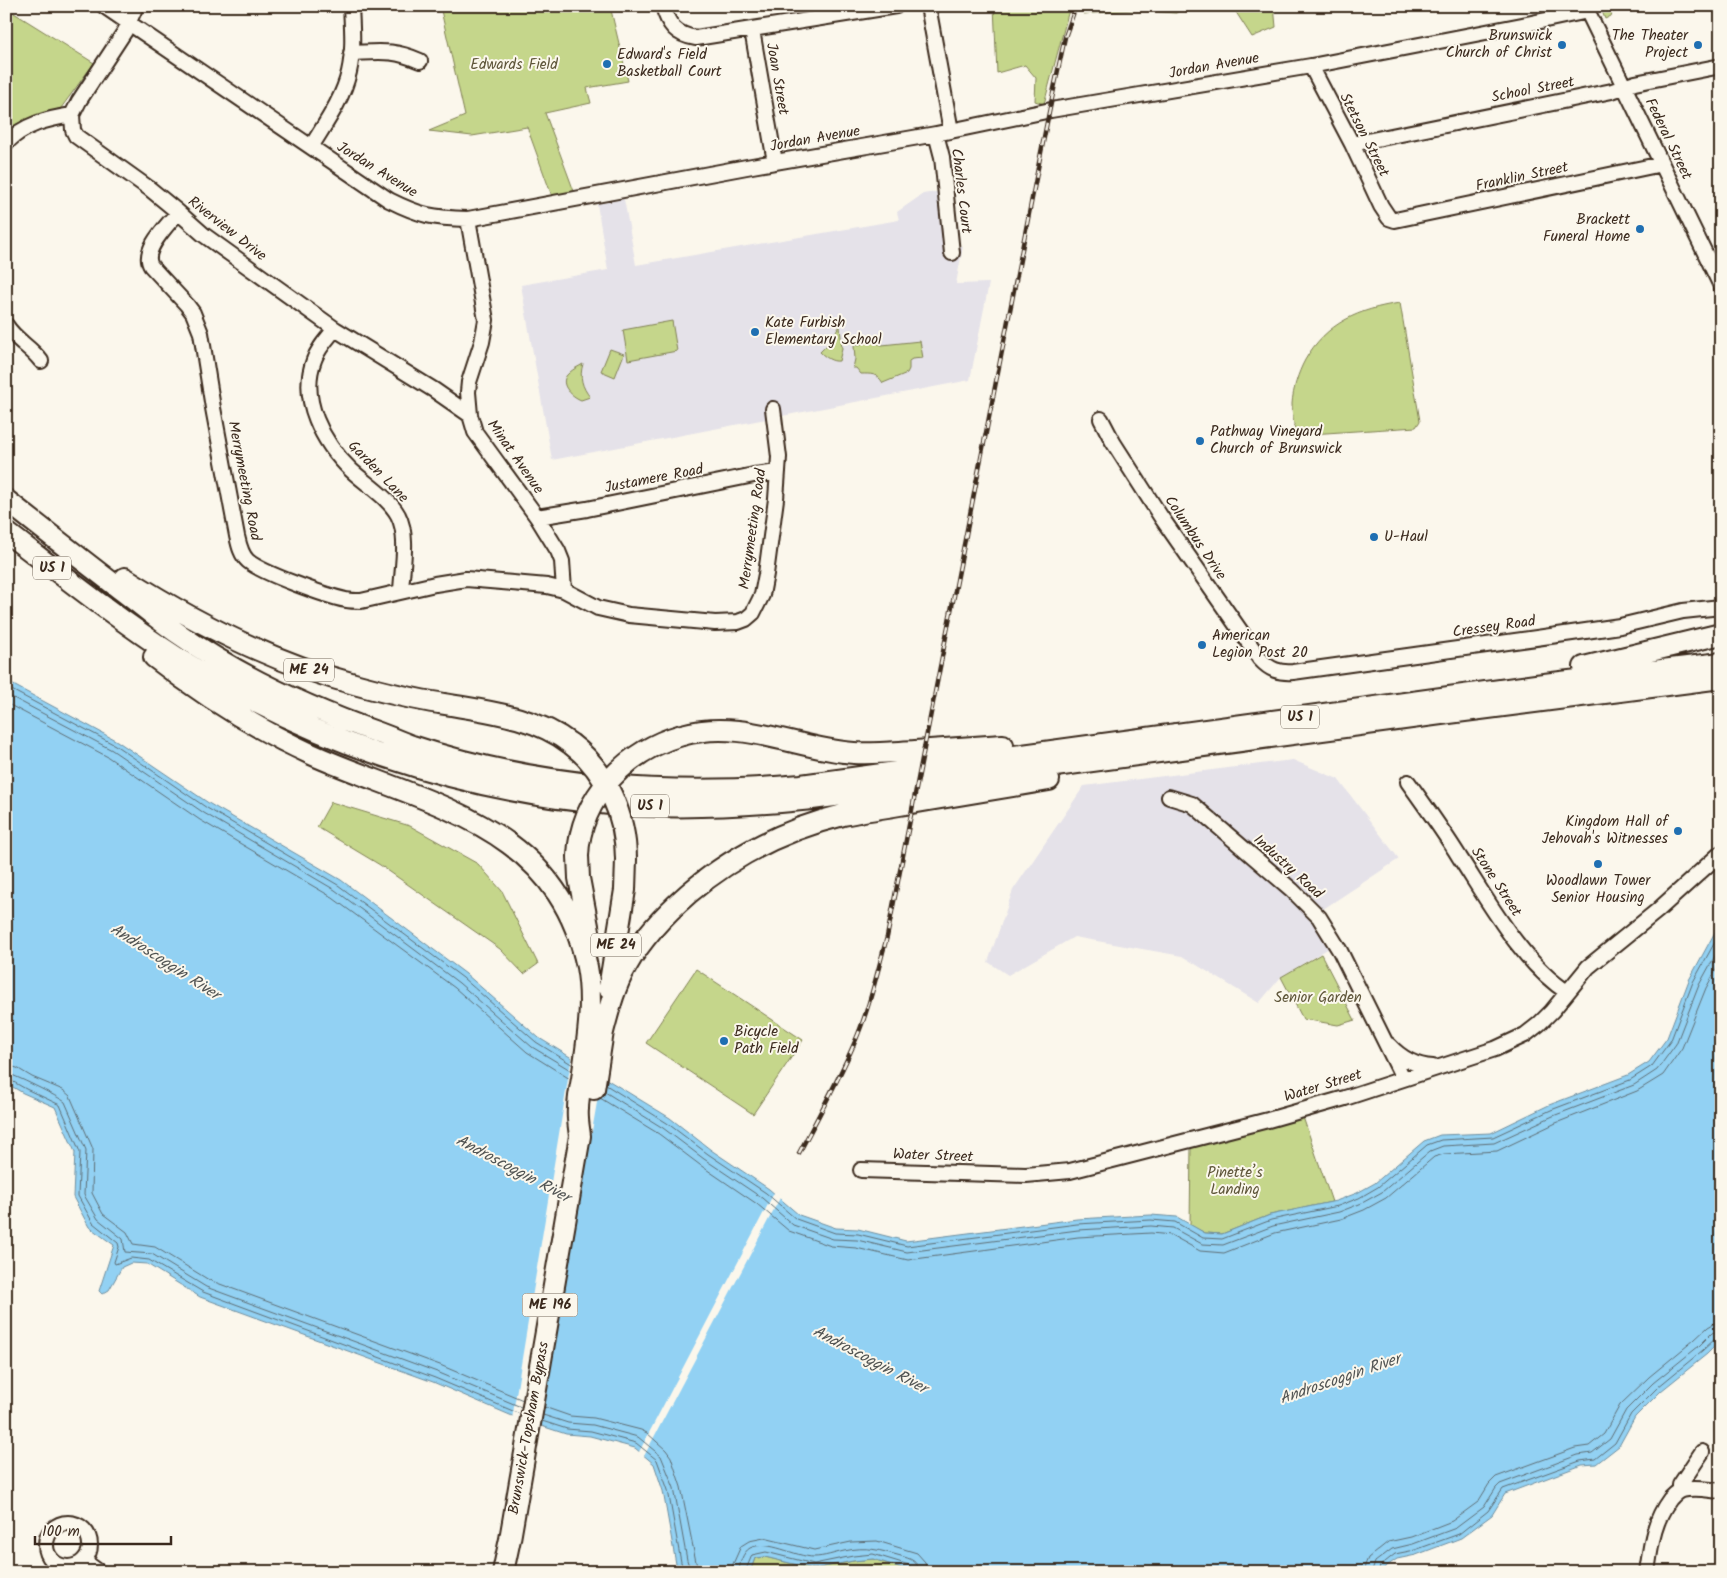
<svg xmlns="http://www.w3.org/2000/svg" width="1727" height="1578" font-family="Kalam,sans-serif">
	<rect width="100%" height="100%" fill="#fbf7ec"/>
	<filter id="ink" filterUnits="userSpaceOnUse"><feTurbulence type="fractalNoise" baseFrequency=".02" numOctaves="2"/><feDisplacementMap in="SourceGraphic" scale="10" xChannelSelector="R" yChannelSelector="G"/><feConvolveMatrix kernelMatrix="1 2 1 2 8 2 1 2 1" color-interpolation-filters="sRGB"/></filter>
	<g filter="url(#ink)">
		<path fill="#e5e2e9" d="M942 191 950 247 963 246 956 284 989 283 970 380 552 460 521 285 608 270 597 204 624 199 636 265 899 220 897 212 923 194Z
			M1293 760 1338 779 1399 859 1311 917 1329 948 1281 977 1259 1003 1182 956 1074 937 1008 975 988 962 1013 890 1084 786Z"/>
		<path fill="#c5d68b" stroke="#808054" d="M440 6H610L628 81 587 88 591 103 545 113 575 194 553 199 527 127 472 136 429 131 465 116Z
			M994 6H1070L1044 104 1035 101 1036 78 1025 65 997 73Z
			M1087 6H1186L1176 13 1132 10 1084 14Z
			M1232 6H1274L1276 27 1252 37Z
			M1600 6H1615L1611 16 1605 19Z
			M6 8 94 63 61 108 33 118 6 137Z
			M1400 303 1420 421 1416 427 1296 435C1294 425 1292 414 1292 404 1293 389 1298 373 1305 360 1326 323 1359 309 1400 303Z
			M672 321 677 351 628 360 623 330Z
			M840 326 842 349 839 361C832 362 825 357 820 352L826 346Z
			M870 341 882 345 920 341 923 358 912 359 909 361V369L907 373 883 383C877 373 871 374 861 374L856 368H853L855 359 854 346Z
			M610 349 624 354 615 377 601 371Z
			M583 364C579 377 582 387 590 397L581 400C571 396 557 383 569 373 573 369 578 367 583 364Z
			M331 802 410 826 478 864 502 891 538 964 524 974 500 949 380 865 317 827Z
			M1321 954 1355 1020 1338 1025 1303 1019 1281 977Z
			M696 969 803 1040 753 1114 646 1043Z
			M1303 1117 1332 1202 1270 1215 1222 1234 1205 1233 1190 1225 1191 1147Z
			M765 1557 814 1569 853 1561 873 1559 915 1572H750L755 1558Z"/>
		<path fill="#92d1f3" stroke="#6f8e9e" d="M6 681 117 741 210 804 341 880 466 974 539 1038 670 1118 711 1150 769 1189 799 1215 836 1228 858 1229 906 1241 1077 1219 1151 1215 1177 1217 1205 1233 1222 1234 1270 1215 1336 1201 1357 1193 1375 1183 1424 1141 1440 1135 1491 1133 1549 1105 1628 1075 1649 1062 1667 1038 1689 980 1721 921V1340L1707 1354 1661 1391 1635 1417 1619 1446 1596 1464 1582 1465 1505 1494 1492 1515 1461 1538 1416 1555 1397 1559 1378 1572H915L873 1559 853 1561 814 1569 765 1557 755 1558 750 1572H680L676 1564 663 1491 654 1464 635 1448 590 1436 566 1434 517 1418 433 1382 200 1297 147 1264 131 1263 122 1267 109 1290 102 1294 99 1291 114 1245 89 1227 73 1197 75 1152 55 1107 23 1093 6 1083Z"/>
		<path fill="#fbf7ec" d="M572 1055 602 1073 541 1429 512 1419Z
			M775 1191 781 1196 780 1198 643 1458 638 1454Z"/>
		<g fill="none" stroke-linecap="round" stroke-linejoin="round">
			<path stroke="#5e6d73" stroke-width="1" d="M6 687 115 745 207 808 338 885 463 978 536 1042 573 1065
				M6 694 112 750 204 813 335 890 459 983 532 1047 572 1071
				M6 703 108 757 200 820 330 896 455 988 527 1052 570 1079
				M6 1065 17 1068 32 1077 63 1090 70 1096 93 1149 92 1193 103 1214 127 1232 133 1244 155 1247 209 1280 440 1365 523 1400
				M6 1073C11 1073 61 1098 65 1102L86 1150 84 1195 98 1219 123 1239 125 1252 152 1254 206 1287 437 1372 521 1407
				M6 1079 10 1080 26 1089 60 1105 80 1152 78 1196 93 1223 118 1243 119 1247 114 1262 115 1264 131 1258 149 1260 203 1292 435 1378 520 1414
				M606 1085 667 1123 708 1154 766 1193 796 1219 835 1233 858 1234 907 1246 1077 1224 1151 1220 1175 1222 1203 1238 1222 1239 1271 1220 1338 1206 1359 1198 1378 1187 1427 1145 1441 1140 1493 1137 1551 1110 1630 1080 1652 1066 1671 1040 1693 982 1721 931
				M605 1092 663 1128 704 1159 762 1198 793 1225 833 1239 857 1240 907 1252 1078 1230 1151 1226 1173 1228 1202 1244 1223 1245 1273 1226 1339 1212 1362 1203 1382 1192 1430 1151 1443 1146 1494 1143 1553 1116 1634 1085 1657 1070 1676 1044 1699 985 1721 945
				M600 1098 659 1134 700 1165 757 1204 789 1231 831 1246 856 1248 908 1260 1078 1237 1151 1233 1171 1235 1200 1251 1224 1253 1275 1233 1341 1219 1364 1210 1386 1198 1434 1157 1444 1154 1497 1151 1556 1123 1637 1091 1663 1075 1682 1048 1706 988 1721 961
				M544 1407 570 1416 594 1418 641 1430 647 1433 666 1450 671 1457 681 1487 698 1572
				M543 1415 568 1423 593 1425 638 1437 661 1456 674 1488 687 1560 691 1572
				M542 1421 567 1429 591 1431 636 1443 657 1460 668 1490 681 1562 684 1572
				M732 1572 733 1564 741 1546 749 1541 764 1538 814 1550 851 1542 877 1541 917 1553 925 1562 927 1572
				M739 1572C739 1564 743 1552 750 1548 768 1539 795 1557 814 1557 824 1557 835 1553 844 1551 867 1546 879 1550 901 1556 910 1559 918 1560 919 1572
				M745 1572 752 1555 766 1552 814 1564 853 1556 873 1554 909 1565 912 1568 913 1572
				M1364 1572 1365 1565 1368 1558 1388 1542 1411 1537 1452 1521 1478 1502 1489 1484 1496 1477 1575 1448 1589 1446 1604 1434 1620 1405 1649 1377 1694 1340 1708 1327 1715 1323H1721
				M1372 1572 1375 1562 1392 1549 1413 1544 1456 1528 1484 1507 1496 1488 1500 1484 1578 1455 1592 1453 1610 1439 1626 1410 1653 1383 1699 1346 1712 1333 1721 1330
				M1378 1572 1380 1566 1395 1554 1415 1550 1459 1534 1488 1511 1503 1489 1580 1461 1595 1459 1615 1443 1631 1414 1658 1387 1703 1350 1716 1338 1721 1337"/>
			<defs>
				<path id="minor" d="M104 6 389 200C421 216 433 218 468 219L752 166 936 134 1051 110 1311 66 1522 25 1588 11
					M136 6 125 31 79 101 72 115 73 130 76 136 150 189 178 212 204 235 247 266 335 329 434 390 470 415
					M663 6C668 25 676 35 696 38L896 6
					M928 6 951 131
					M1585 6 1721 286
					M752 30 775 162
					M351 53C380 52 393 49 420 61
					M1311 66 1352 144 1381 206 1389 218 1395 220 1662 164
					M936 134 942 157 952 253
					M6 143C25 124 47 119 72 115
					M1352 144 1612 91 1635 83 1721 66
					M311 147C325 124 343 99 349 72 354 51 352 27 351 6
					M178 212C168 225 141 250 151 266L187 305 193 313 201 333 213 408 237 536C239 545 241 555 248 561 262 573 326 596 346 600 351 601 356 601 361 601L435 584 466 579 547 586 564 590 598 608 629 615 715 623 738 622 746 619 753 613 762 595 766 574 776 499 779 457 773 409
					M468 219 486 320 482 342 469 382 468 392 470 415 475 432 537 517 558 551 562 561 564 590
					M6 325C15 340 31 347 41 361
					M335 329C327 339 318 348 314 360 299 399 323 443 351 470 366 484 388 497 398 515 409 536 402 568 401 591
					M1101 419 1113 442 1161 517 1260 659C1270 670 1279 673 1293 672L1572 633 1620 626 1683 611 1721 607
					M537 517 587 509 754 475 778 472
					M1408 782C1426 807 1444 832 1460 858 1488 901 1523 964 1567 992
					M1169 797 1192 804 1292 890 1319 917 1340 951 1403 1078
					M1389 1045C1401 1058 1415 1066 1433 1067
					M861 1170 1026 1175 1070 1171 1268 1120 1345 1098 1495 1049 1525 1035 1539 1024 1552 1011 1588 967 1657 911 1721 853
					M1680 1490V1485L1702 1452
					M46 1545a22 22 0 1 1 44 0a22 22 0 1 1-44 0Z
					M84 1561 99 1572
					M1647 1572C1651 1545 1653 1522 1670 1499 1674 1495 1677 1491 1682 1490 1695 1487 1708 1490 1721 1491"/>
				<path id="highway" d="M6 500C44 530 82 560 120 589 139 603 157 619 176 632 237 675 308 708 379 733 390 737 401 742 412 746 536 787 671 797 801 785L1536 685 1721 663
					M6 532C62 575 117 619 176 657 306 739 457 791 610 804 678 809 745 806 812 799L1441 714 1721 678
					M125 578C197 624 274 663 358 685 384 692 412 699 439 703 483 711 534 715 571 744
					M154 657C203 695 254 728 311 754 425 805 557 822 587 967 594 1004 587 1042 582 1079 580 1089 578 1099 578 1109 577 1118 579 1127 580 1136L510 1539 503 1572
					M1584 667 1721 634
					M682 735C743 718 795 749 854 753 875 754 895 752 915 751 944 749 974 747 1003 745
					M578 856 579 878 591 942
					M609 988 625 890 626 859
					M603 1032C609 1009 615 985 627 965 643 937 665 914 689 893 734 855 786 829 843 815 872 809 901 805 929 800 969 793 1009 787 1049 780
					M594 1089 605 1019"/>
			</defs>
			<use href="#minor" stroke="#3b2a1e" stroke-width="18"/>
			<use href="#highway" stroke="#3b2a1e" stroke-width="24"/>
			<use href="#minor" stroke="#fbf7ec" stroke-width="14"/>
			<use href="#highway" stroke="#fbf7ec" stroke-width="20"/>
			<defs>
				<path id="rail" d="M799 1153C818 1117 838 1081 854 1044 869 1010 877 973 887 937L1047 122 1065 37 1076 6"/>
			</defs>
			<use href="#rail" stroke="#3b2a1e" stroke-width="4.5"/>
			<use href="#rail" stroke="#fbf7ec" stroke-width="2.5" stroke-dasharray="8" stroke-linecap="butt"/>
			<defs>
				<path id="highway-bridge" d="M571 744C606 770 626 816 626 859
					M578 856C580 797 628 750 682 735"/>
			</defs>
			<use href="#highway-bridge" stroke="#3b2a1e" stroke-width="24" stroke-linecap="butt"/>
			<use href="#highway-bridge" stroke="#fbf7ec" stroke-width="20"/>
		</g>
	</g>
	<g fill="#1f6fb2" stroke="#fbf7ec" stroke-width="2">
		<circle cx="1562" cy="45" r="5"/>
		<circle cx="1698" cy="45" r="5"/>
		<circle cx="607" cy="64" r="5"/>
		<circle cx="1640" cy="229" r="5"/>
		<circle cx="755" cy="332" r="5"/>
		<circle cx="1200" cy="441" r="5"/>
		<circle cx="1374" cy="537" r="5"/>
		<circle cx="1202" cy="645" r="5"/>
		<circle cx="1678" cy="831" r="5"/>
		<circle cx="1598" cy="864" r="5"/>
		<circle cx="724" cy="1041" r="5"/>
	</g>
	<g text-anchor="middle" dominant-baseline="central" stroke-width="4" stroke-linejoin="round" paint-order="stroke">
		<g fill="#fbf7ec" stroke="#75685c" stroke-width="1">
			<rect x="33" y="556.5" width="38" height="23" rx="4"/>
			<rect x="284" y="658.5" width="50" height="23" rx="4"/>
			<rect x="1281" y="705.5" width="38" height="23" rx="4"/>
			<rect x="631" y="794.5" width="38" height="23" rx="4"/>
			<rect x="591" y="933.5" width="50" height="23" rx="4"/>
			<rect x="522.5" y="1293.5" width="55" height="23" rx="4"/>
		</g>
		<g font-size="14" font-weight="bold" fill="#3b2a1e">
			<text x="52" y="568">US 1</text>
			<text x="309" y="670">ME 24</text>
			<text x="1300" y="717">US 1</text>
			<text x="650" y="806">US 1</text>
			<text x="616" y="945">ME 24</text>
			<text x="550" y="1305">ME 196</text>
		</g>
		<g font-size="15" fill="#3b2a1e" stroke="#fbf7ec" text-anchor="start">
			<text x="1552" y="36" text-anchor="end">Brunswick<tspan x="1552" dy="17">Church of Christ</tspan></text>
			<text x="1688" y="36" text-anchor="end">The Theater<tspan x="1688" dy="17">Project</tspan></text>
			<text x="617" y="55">Edward's Field<tspan x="617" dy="17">Basketball Court</tspan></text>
			<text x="1630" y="220" text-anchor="end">Brackett<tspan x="1630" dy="17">Funeral Home</tspan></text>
			<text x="765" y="323">Kate Furbish<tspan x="765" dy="17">Elementary School</tspan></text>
			<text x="1210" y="432">Pathway Vineyard<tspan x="1210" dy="17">Church of Brunswick</tspan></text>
			<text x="1384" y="537">U-Haul</text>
			<text x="1212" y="636">American<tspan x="1212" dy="17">Legion Post 20</tspan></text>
			<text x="1668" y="822" text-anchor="end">Kingdom Hall of<tspan x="1668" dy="17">Jehovah's Witnesses</tspan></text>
			<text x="1598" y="881" text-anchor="middle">Woodlawn Tower<tspan x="1598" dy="17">Senior Housing</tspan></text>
			<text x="734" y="1032">Bicycle<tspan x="734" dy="17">Path Field</tspan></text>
		</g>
		<g font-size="15" fill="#5e5539" stroke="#fbf7ec">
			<text x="514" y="65">Edwards Field</text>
			<text x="1318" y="998">Senior Garden</text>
			<text x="1235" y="1173">Pinette’s<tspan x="1235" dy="17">Landing</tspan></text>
		</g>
		<g font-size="15" fill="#3b2a1e" stroke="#fbf7ec">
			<text transform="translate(1214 66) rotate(-10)">Jordan Avenue</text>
			<text transform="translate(777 79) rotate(80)">Joan Street</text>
			<text transform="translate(1533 90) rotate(-11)">School Street</text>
			<text transform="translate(1364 135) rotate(63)">Stetson Street</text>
			<text transform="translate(815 139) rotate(-10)">Jordan Avenue</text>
			<text transform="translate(1668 139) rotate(64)">Federal Street</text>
			<text transform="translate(377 170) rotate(32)">Jordan Avenue</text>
			<text transform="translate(1522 177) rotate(-12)">Franklin Street</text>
			<text transform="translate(961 191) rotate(83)">Charles Court</text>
			<text transform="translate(227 229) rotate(38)">Riverview Drive</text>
			<text transform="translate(515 457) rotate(55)">Minat Avenue</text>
			<text transform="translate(378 472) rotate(46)">Garden Lane</text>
			<text transform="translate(654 479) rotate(-11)">Justamere Road</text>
			<text transform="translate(244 481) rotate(79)">Merrymeeting Road</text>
			<text transform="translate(753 529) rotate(-82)">Merrymeeting Road</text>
			<text transform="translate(1195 538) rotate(56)">Columbus Drive</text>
			<text transform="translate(1494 627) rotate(-8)">Cressey Road</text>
			<text transform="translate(1288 867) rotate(42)">Industry Road</text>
			<text transform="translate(1496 882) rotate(57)">Stone Street</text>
			<text transform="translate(1323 1086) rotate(-17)">Water Street</text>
			<text transform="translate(933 1156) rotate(2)">Water Street</text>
			<text transform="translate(529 1428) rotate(-80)">Brunswick-Topsham Bypass</text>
		</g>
		<g font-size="16" font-style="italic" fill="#515453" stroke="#fbf7ec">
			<text transform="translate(165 962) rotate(33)">Androscoggin River</text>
			<text transform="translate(513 1169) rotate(28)">Androscoggin River</text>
			<text transform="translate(870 1360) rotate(28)">Androscoggin River</text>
			<text transform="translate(1340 1379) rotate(-19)">Androscoggin River</text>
		</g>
	</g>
	<rect width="1727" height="1578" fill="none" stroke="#fbf7ec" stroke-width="25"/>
	<rect x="12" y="12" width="1702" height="1553" fill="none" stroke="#3b2a1e" stroke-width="2" filter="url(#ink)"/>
	<path d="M35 1536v8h136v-8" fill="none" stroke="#3b2a1e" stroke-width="2.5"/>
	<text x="42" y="1536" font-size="15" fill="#3b2a1e" stroke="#fbf7ec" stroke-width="4" paint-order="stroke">100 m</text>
</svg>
